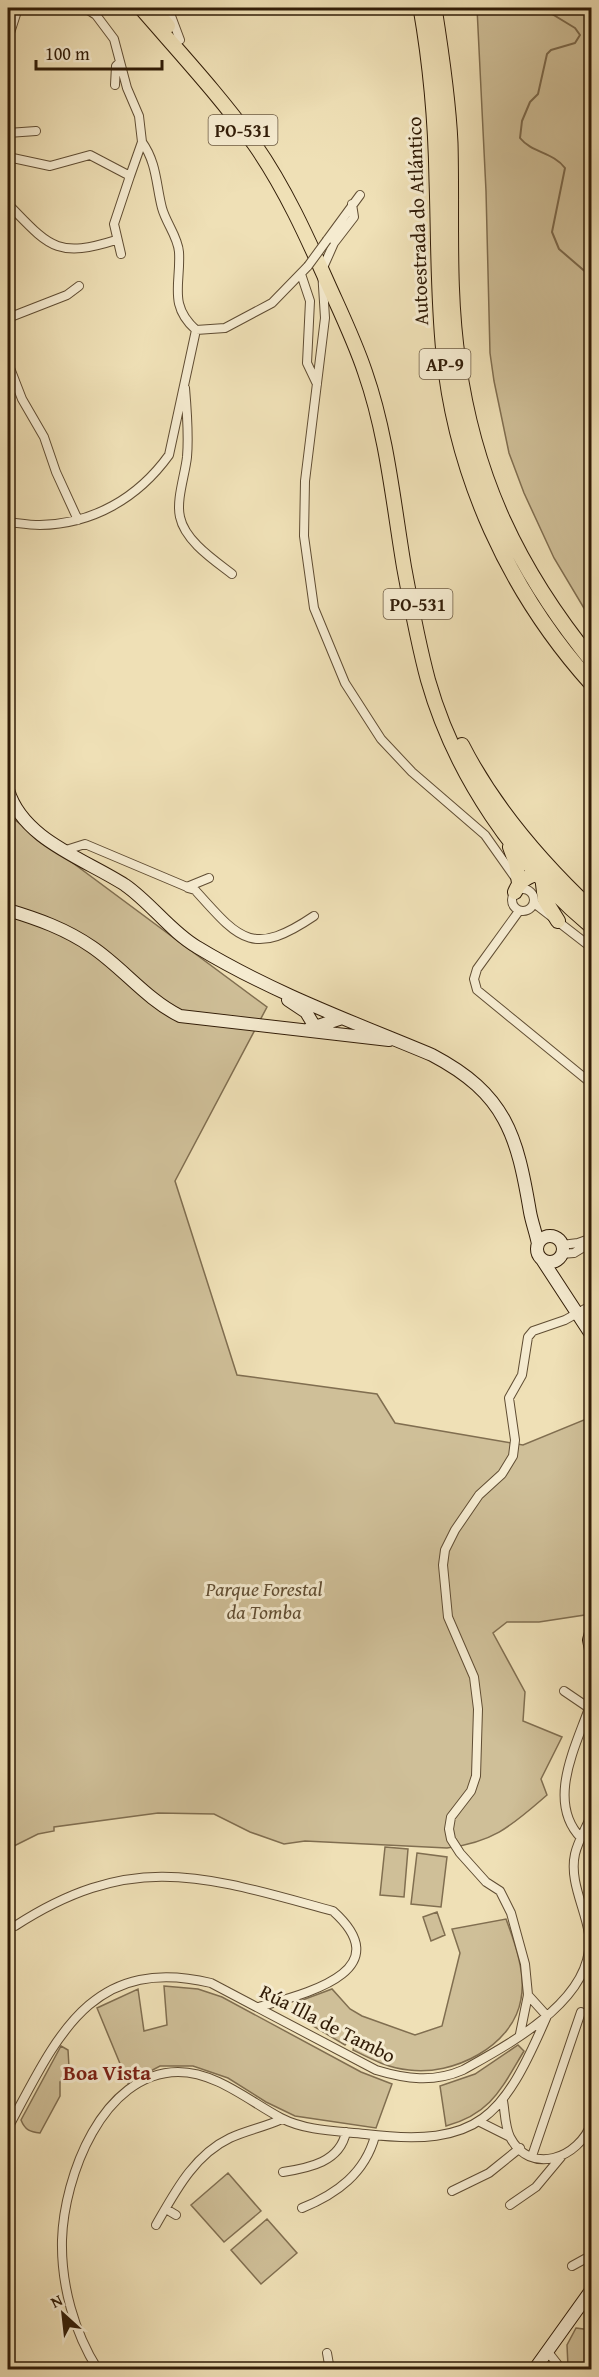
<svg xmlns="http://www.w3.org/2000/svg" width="599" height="2377" font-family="'Gentium Book Plus',serif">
	<rect width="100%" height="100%" fill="#efe0b6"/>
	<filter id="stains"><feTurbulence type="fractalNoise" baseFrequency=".00333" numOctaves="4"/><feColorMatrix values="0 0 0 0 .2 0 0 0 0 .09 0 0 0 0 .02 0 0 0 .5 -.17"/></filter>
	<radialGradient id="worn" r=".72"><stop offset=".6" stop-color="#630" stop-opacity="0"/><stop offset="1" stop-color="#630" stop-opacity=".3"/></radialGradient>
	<path fill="#cfbf98" stroke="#806e50" stroke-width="1.5" d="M477 8H591V620L554 558 524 493 509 453 494 381 490 353 486 191Z
		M8 807 15 820 267 1007 175 1181 237 1375 377 1394 395 1423 523 1445 591 1417V1614L539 1622H507L493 1633 525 1692 523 1721 562 1737 541 1779 547 1795C512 1825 495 1842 447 1848L305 1841 284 1844 250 1832 214 1814 158 1813 54 1827V1831L38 1834 8 1849Z
		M385 1847 408 1849 404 1897 380 1895Z
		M417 1853 447 1857 441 1907 411 1904Z
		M437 1912 445 1935 431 1941 423 1917Z
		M506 1919C515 1943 526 1974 521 1999 513 2047 452 2076 409 2070 388 2068 371 2059 353 2050L354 2045 348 2041 345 2045 293 2014 292 2009 297 2002 332 1989 350 2009 362 2016 415 2035 442 2026 460 1953 452 1929Z
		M164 1986 198 1989 222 1997 361 2072 392 2084 376 2128 295 2116 266 2102 228 2078 193 2066H160L128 2083 97 2008 138 1989 144 2031 167 2025Z
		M518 2045 524 2051C501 2089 491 2114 446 2126L440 2086 475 2074Z
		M61 2046 68 2050 69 2067 60 2082V2096L40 2133C30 2132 25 2130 21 2120Z
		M228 2173 261 2211 224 2242 191 2205Z
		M267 2219 297 2253 261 2284 231 2250Z
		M576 2328 591 2330V2369L568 2367 567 2345Z"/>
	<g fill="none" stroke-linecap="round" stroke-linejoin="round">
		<path stroke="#7c694c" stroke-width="2" d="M553 8 552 14 575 28 580 35 575 43 551 50 547 54 538 94 530 102 522 121 520 138C532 153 553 152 565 168L552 232 559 249 588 274 590 284 587 298 592 325"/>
		<defs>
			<path id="street" d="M85 8 96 15 114 39 127 88 139 116 142 142
				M168 8 180 40
				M8 39 18 8
				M115 85 116 66 120 62
				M8 133 36 131
				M8 137V155
				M8 157 50 166 90 155 130 176 142 142C157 163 156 185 162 208 166 223 178 237 179 252 181 284 168 305 196 330L225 328 272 303 308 266
				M8 204C49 246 56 259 116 240
				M352 204 354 217 334 243 322 270 325 318 305 481 304 536 314 608 345 683 381 739 412 772 485 835 514 876
				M327 240 360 195
				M121 254 114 224 130 176
				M301 274 310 301 307 363 317 384
				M8 318 67 295 79 286
				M8 363 22 399 44 437 56 472 78 520
				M185 388C187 411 189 434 187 457 185 475 176 500 180 517 185 541 214 560 232 574
				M8 522C18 523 29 525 40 525 93 524 138 498 169 455L196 330
				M66 850 85 844 187 887 209 878
				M188 888 195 890C239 939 252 958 314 916
				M512 900a11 11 0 1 1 22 0a11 11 0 1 1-22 0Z
				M534 903 592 948
				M519 911 477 969 474 979 477 990 592 1084
				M562 1245 578 1243 592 1238
				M561 1254 574 1253 592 1242
				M564 1691 589 1708
				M581 1838C547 1803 574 1750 588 1711L589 1708 592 1710
				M15 1926C134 1849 207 1877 333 1911 401 1972 303 1994 259 2007
				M520 2034 528 1995 525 1964 511 1913 500 1891 486 1882 460 1853 451 1839 449 1829 451 1817 471 1791 476 1776 478 1709 474 1677 448 1617 443 1565 445 1550 455 1530 479 1495 502 1474 513 1456 515 1440 509 1398 522 1375 528 1337 533 1331 565 1320 592 1305
				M503 2101C505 2112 505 2127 510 2137 530 2176 579 2159 592 2122
				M480 2122 510 2137
				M8 2128C56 2039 90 1954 211 1983L376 2070C406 2079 433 2083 463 2070 511 2043 597 1998 589 1934 585 1908 569 1881 575 1854 578 1841 586 1828 591 1816
				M532 2156 581 2012
				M283 2172C309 2168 340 2162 346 2132
				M452 2191 489 2173 520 2148
				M510 2205 536 2187 561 2157
				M302 2208C337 2194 365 2173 375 2136
				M166 2209 176 2215
				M156 2225C175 2192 194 2155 230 2138 247 2130 265 2127 282 2119
				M572 2266 592 2255
				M548 2352 562 2370
				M327 2353 330 2370
				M98 2370C74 2332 61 2285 62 2240 64 2177 102 2073 178 2072 216 2072 249 2101 281 2118 306 2131 337 2131 365 2134 481 2148 503 2117 547 2016L528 1995"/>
			<path id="secondary" d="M8 790C23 840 85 859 125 885 151 903 171 932 197 947 271 992 353 1022 432 1055 506 1094 517 1135 530 1212 532 1223 536 1233 538 1244
				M8 910C38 919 66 929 92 947 123 968 146 999 180 1016L389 1040
				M288 1000 306 1012 315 1027
				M309 1029 342 1018
				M537 1249a13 13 0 1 1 26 0a13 13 0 1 1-26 0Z
				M541 1258 592 1336
				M592 1629 589 1640 592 1655
				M591 1816 592 1814
				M534 2370 592 2289"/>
			<path id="primary" d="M141 8C179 52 221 97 255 145 285 188 307 237 328 284 341 313 355 342 365 372 387 435 393 501 404 567 411 605 418 643 428 680 455 775 516 864 592 927
				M154 8 168 26
				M462 745C494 808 541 862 592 910
				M510 847 516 863 519 883
				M542 876 545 900 558 921
				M515 892C519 882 525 878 535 874L543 878"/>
			<path id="highway" d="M421 8C431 65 436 122 437 180 439 237 438 295 444 353 456 475 509 592 592 684
				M434 8C441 52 448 98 450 143 452 215 447 290 458 362 474 478 518 570 592 661"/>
		</defs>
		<use href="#street" stroke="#604d33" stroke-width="10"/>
		<use href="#secondary" stroke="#311c07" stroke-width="14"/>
		<use href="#primary" stroke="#311c07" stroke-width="16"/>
		<use href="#highway" stroke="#311c07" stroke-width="17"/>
		<use href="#street" stroke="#f5ebd0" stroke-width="8"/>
		<use href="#secondary" stroke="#f5ebd0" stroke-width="12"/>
		<use href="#primary" stroke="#efe0b6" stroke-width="14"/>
		<use href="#highway" stroke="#efe0b6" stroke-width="15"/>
		<defs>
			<path id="street-bridge" d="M308 266 327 240"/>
		</defs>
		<use href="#street-bridge" stroke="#604d33" stroke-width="10" stroke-linecap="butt"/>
		<use href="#street-bridge" stroke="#f5ebd0" stroke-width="8"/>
	</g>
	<g text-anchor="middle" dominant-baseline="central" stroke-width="6" stroke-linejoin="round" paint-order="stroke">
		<g fill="#f5ebd0" stroke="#6c5a43" stroke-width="1.5">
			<rect x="208.5" y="115" width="69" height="30" rx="4.5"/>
			<rect x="419.5" y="349" width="51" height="30" rx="4.5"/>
			<rect x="383.5" y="589" width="69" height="30" rx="4.5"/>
		</g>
		<g font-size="18" font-weight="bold" fill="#311c07">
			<text x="243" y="130">PO-531</text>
			<text x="445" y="364">AP-9</text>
			<text x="418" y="604">PO-531</text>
		</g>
		<g font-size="20" fill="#311c07" stroke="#f5ebd0">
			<text transform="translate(417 221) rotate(-92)">Autoestrada do Atlántico</text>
			<text transform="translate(328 2023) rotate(27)">Rúa Illa de Tambo</text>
		</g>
		<g font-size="20" font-style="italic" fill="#604d32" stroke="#f5ebd0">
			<text x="264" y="1588">Parque Forestal<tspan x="264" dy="23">da Tomba</tspan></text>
		</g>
		<g font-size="21" font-weight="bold" fill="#7a1f14" stroke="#f5ebd0">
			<text x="107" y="2072">Boa Vista</text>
		</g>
	</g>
	<rect width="599" height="2377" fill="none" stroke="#efe0b6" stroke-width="30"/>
	<rect x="9" y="9" width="581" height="2359" fill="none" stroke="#311c07" stroke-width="3"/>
	<rect x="15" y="15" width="569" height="2347" fill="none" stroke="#311c07" stroke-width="1.5"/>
	<g transform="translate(63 2314) rotate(333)" stroke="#f5ebd0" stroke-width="4.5" paint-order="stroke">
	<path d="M0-4.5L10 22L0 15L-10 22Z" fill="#311c07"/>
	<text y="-9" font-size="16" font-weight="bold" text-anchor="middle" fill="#311c07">N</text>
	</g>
	<path d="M36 60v9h126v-9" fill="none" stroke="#311c07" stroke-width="3"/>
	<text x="45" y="60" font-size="18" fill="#311c07" stroke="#f5ebd0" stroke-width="4.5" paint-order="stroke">100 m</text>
	<rect width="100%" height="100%" filter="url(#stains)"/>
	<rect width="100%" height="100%" fill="url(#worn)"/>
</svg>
